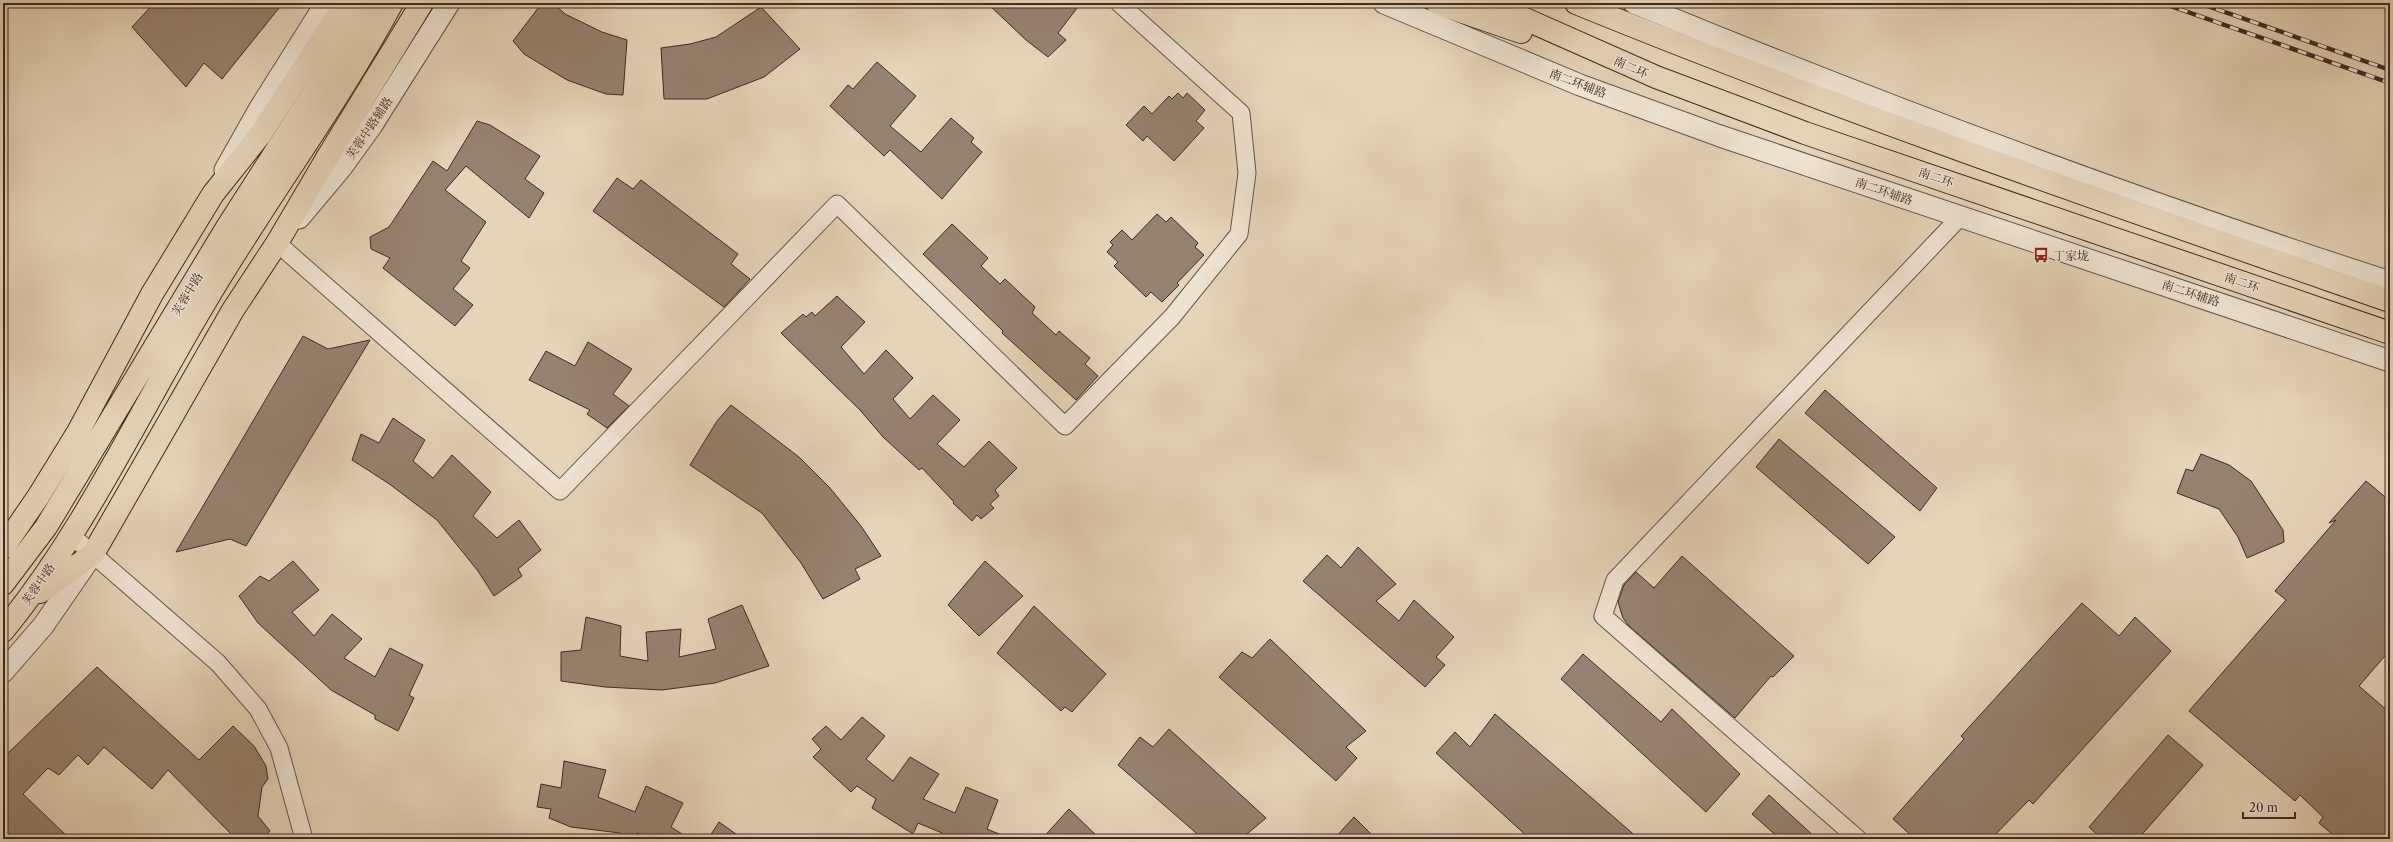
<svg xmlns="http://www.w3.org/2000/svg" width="2393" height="842" font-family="'Libre Caslon Text','Noto Serif SC',serif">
	<rect width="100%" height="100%" fill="#e5d4b8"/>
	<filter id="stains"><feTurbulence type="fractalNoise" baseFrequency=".005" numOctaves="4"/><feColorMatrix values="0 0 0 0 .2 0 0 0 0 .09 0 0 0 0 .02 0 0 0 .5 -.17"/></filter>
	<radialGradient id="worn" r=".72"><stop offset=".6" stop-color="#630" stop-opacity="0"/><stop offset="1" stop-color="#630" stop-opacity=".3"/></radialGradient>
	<path fill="#958270" stroke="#3f2a21" d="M154 3H283L222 79 204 63 186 87 132 27Z
		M542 3H553L565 14 602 32 627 40 623 95 606 94 567 80 524 54 513 41Z
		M987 3H1081L1058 33 1066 40 1048 57 1026 40Z
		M761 7 800 49 764 77 707 99H664L661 48 690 44 716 37Z
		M877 62 916 96 890 126 921 152 951 118 974 138 971 142 982 152 942 199 890 150 884 156 830 106 848 85 853 89Z
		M1178 93 1183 98 1187 93 1205 110 1196 121 1204 128 1174 161 1147 136 1143 141 1126 125 1144 106 1152 114 1169 96 1172 99Z
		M477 121 490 125 540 156 525 179 544 193 529 218 466 166 445 190 486 222 461 261 470 268 453 289 473 305 455 326 383 268 390 258 371 249 370 237 389 227 433 161 447 171Z
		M617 178 633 189 641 180 738 254 731 264 750 279 724 307 593 211Z
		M1157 214 1166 222 1171 217 1198 243 1195 247 1204 255 1177 283 1179 285 1162 302 1151 292 1146 297 1114 266 1118 262 1107 252 1113 245 1110 242 1122 230 1132 240Z
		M952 224 988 258 981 266 1000 284 1005 279 1035 307 1032 313 1056 335 1059 331 1090 358 1085 364 1098 376 1076 400 1002 333 1003 331 923 254Z
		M837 296 865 322 841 347 864 374 886 350 913 378 893 399 910 419 933 395 960 420 937 444 964 467 989 441 1017 468 995 490 999 496 990 504 994 508 981 519 977 515 972 521 953 503 954 502 922 468 919 470 883 437 860 410 781 333 803 314 806 317 812 312 815 316Z
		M303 336 328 349 370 340 246 546 230 539 176 552Z
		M588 342 632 369 613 394 629 406 607 428 587 414 590 410 529 380 546 351 575 366Z
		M1825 390 1937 488 1920 511 1805 413Z
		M731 405 799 457 830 488 861 526 881 556 855 569 860 579 823 599 801 563 762 513 690 465 717 421Z
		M393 418 425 440 413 461 433 478 452 455 491 492 473 516 497 538 519 520 541 550 518 569 522 576 494 596 478 571 437 520 388 483 352 460 361 434 379 443Z
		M1779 439 1895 537 1868 564 1756 467Z
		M2201 454 2229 465 2251 481 2283 530 2284 542 2247 558 2238 537 2219 509 2177 493 2186 469 2193 471Z
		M2366 481 2390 501V650L2359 686 2390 713V839H2338L2319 823 2323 817 2300 795 2295 801 2189 711 2286 600 2275 591 2336 520 2329 523Z
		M1358 547 1396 584 1376 601 1399 621 1414 600 1454 637 1436 657 1445 665 1425 687 1303 581 1327 555 1341 568Z
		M1682 556 1794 656 1773 677 1771 676 1735 718 1629 626 1623 618 1618 602 1624 585 1636 572 1654 588Z
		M293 561 319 590 292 612 314 636 332 614 362 639 344 658 375 677 390 648 423 665 409 695 414 698 398 731 375 719V715L331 690 258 623 239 596 260 576 269 581Z
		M985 561 1023 596 979 636 948 605Z
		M2082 603 2119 636 2135 617 2171 651 2033 804 2029 800 1991 839H1915L1893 819 1964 739 1961 736Z
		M742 605 769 666 715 683 662 690 605 687 561 681V652L581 650 586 617 621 626 620 656 648 661 646 632 681 629 679 657 716 649 708 619Z
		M1034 606 1106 674 1072 712 1065 707 1061 711 997 653Z
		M1270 639 1366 731 1346 747 1357 758 1336 781 1219 677 1242 652 1252 658Z
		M1583 654 1661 722 1672 709 1740 774 1706 812 1561 679Z
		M97 667 199 760 233 726 254 746 266 766 268 779 262 787 258 816 270 831 263 839H236L168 770 152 789 104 747 88 765 78 755 59 775 48 768 23 794 70 839H3V758Z
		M1495 714 1639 839H1530L1436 753 1455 732 1470 747Z
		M862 717 885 736 866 759 893 781 910 757 939 774 923 799 955 813 966 787 998 800 987 829 1011 839H940L942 833 918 823 913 834 872 808 876 799 857 786 851 792 813 757 821 749 812 739 826 726 841 740Z
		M1169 729 1266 818 1241 839H1203L1118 765 1140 737 1153 747Z
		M2168 735 2203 765 2138 839H2102L2089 827Z
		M564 761 606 770 598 797 635 812 646 786 683 803 671 827 690 839H649L637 833 634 839H617L620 833 571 827 549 818 551 809 537 807 541 784 561 788Z
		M1769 795 1817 839H1780L1752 814Z
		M1069 809 1100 839H1042Z
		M1354 817 1376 839H1334Z
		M719 822 743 839H708Z"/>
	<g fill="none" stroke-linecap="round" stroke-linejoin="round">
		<defs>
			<path id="minor" d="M277 243 560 491 837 204 1065 426 1172 317 1239 234 1247 173 1241 113 1119 3
				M72 536 218 663 258 709 279 748 304 839
				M1858 839 1603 616 1615 580 1960 217"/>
			<path id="tertiary" d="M1384 3 1580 85 1720 136 2390 361
				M1634 3C1882 105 2135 200 2390 282
				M225 170 260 108 326 3
				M299 218 341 168 372 125 449 3
				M3 672 43 626 90 558"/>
			<path id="primary" d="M3 548 38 497 78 432 152 294 213 194 260 135
				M3 584 46 527 226 229 371 3
				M40 592 93 554 233 310 277 243 327 158
				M3 631C86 530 140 410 207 299 266 199 337 105 392 3"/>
			<path id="trunk" d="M1437 3 1521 32
				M1489 3 1656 77 1805 133 2390 333
				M1576 3C1843 112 2117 206 2390 301
				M260 135 346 3
				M327 158 422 3"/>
		</defs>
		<use href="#minor" stroke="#685447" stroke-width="19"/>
		<use href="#tertiary" stroke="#685447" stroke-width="23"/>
		<use href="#primary" stroke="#3f2a21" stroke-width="24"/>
		<use href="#trunk" stroke="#3f2a21" stroke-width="24"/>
		<use href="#minor" stroke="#eee3d1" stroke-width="17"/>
		<use href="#tertiary" stroke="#eee3d1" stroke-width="21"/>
		<use href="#primary" stroke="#e5d4b8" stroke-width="22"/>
		<use href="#trunk" stroke="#e5d4b8" stroke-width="22"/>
		<defs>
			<path id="rail" d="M2162 3 2390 83
				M2199 3 2390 70"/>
		</defs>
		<use href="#rail" stroke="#3f2a21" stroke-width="4.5"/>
		<use href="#rail" stroke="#eee3d1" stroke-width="3" stroke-dasharray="9" stroke-linecap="butt"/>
	</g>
	<defs>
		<symbol id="bus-bare" viewBox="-9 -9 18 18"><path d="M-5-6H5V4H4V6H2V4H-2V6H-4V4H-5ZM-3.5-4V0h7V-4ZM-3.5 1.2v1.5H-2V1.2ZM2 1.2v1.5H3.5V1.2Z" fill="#8f2418" stroke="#eee3d1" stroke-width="2.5" paint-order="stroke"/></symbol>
	</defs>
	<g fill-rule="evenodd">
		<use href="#bus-bare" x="2030" y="244" width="22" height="22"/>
	</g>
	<g text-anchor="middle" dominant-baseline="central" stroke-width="3" stroke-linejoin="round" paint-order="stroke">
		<g font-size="12" fill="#3f2a21" stroke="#eee3d1">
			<text transform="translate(1631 67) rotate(24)">南二环</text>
			<text transform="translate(1578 83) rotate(21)">南二环辅路</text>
			<text transform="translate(369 128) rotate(-56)">芙蓉中路辅路</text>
			<text transform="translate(1936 177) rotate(19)">南二环</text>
			<text transform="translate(1884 191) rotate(19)">南二环辅路</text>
			<text transform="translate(2242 282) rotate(19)">南二环</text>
			<text transform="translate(2191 293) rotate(18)">南二环辅路</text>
			<text transform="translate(187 294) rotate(-59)">芙蓉中路</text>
			<text transform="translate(38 584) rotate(-55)">芙蓉中路</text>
		</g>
		<g font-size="12" fill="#3f2a21" stroke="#eee3d1" text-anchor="start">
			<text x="2053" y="255">丁家垅</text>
		</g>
	</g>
	<rect width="2393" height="842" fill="none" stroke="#e5d4b8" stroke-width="16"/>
	<rect x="4" y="4" width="2385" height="834" fill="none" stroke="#3f2a21" stroke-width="2"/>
	<rect x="8" y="8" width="2377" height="826" fill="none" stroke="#3f2a21"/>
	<path d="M2243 812v6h52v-6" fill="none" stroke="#3f2a21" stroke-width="2"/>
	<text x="2249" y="812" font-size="12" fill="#3f2a21" stroke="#eee3d1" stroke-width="3" paint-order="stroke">20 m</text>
	<rect width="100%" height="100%" filter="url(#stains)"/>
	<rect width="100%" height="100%" fill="url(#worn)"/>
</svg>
